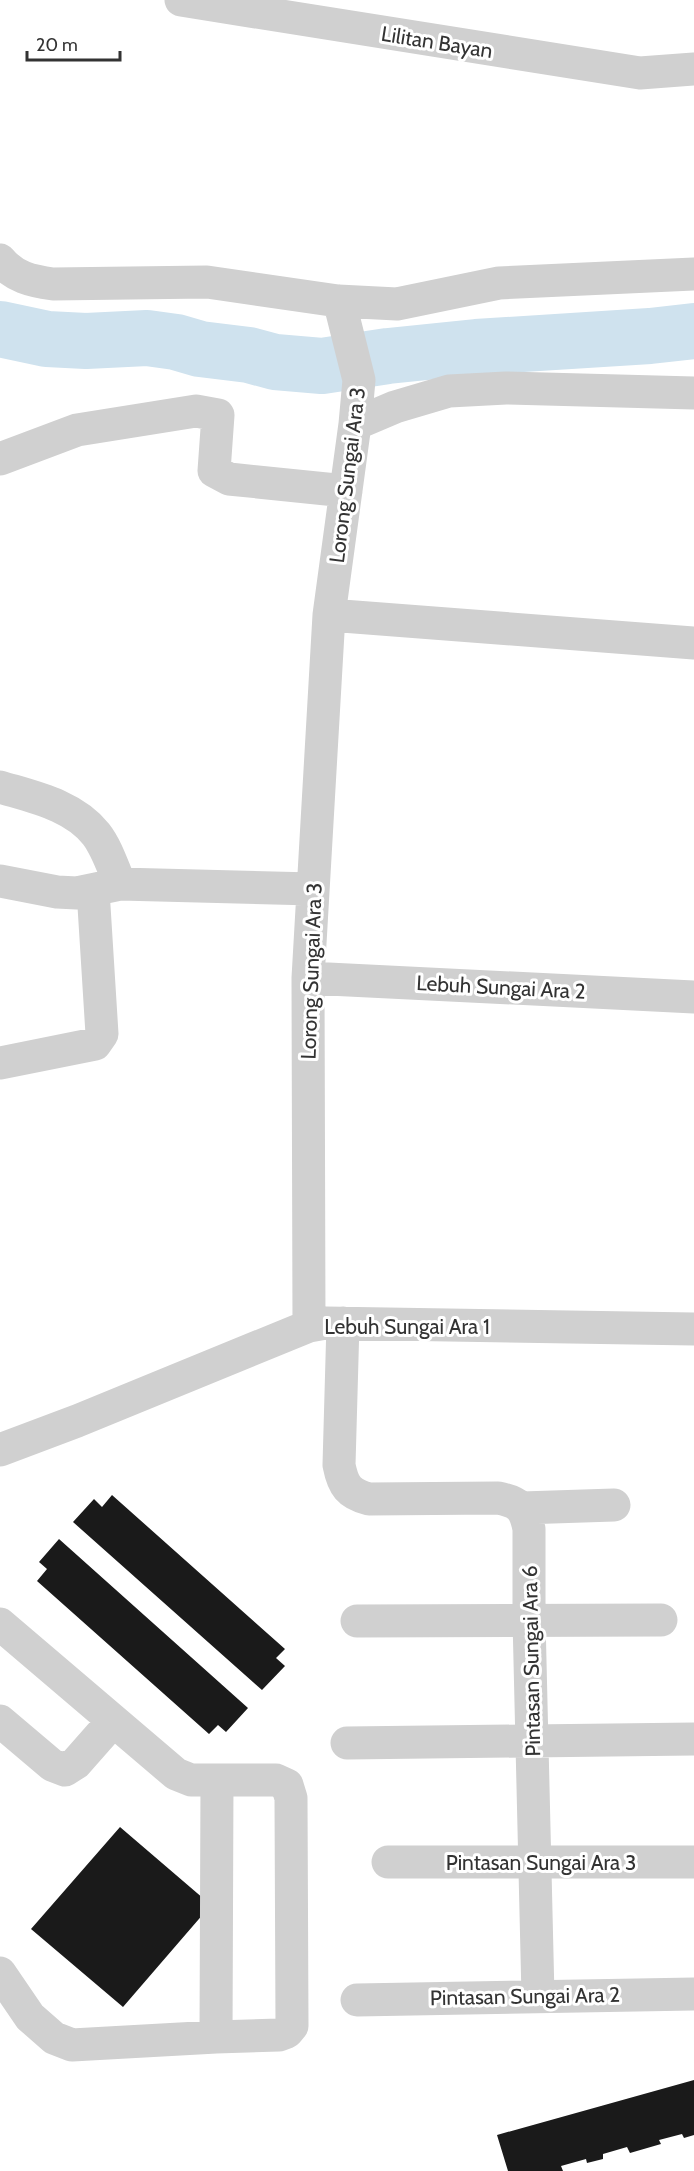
<svg xmlns="http://www.w3.org/2000/svg" width="694" height="2171" font-family="Cabin,sans-serif">
	<rect width="100%" height="100%" fill="#fff"/>
	<g fill="none" stroke-linecap="round" stroke-linejoin="round">
		<path stroke="#cfe2ee" stroke-width="56" d="M0 329 47 339 86 341 147 338 176 342 200 349 249 355 275 362 322 366 388 356 476 347 650 336 694 331"/>
	</g>
	<path fill="#1a1a1a" d="M112 1495 285 1649 276 1658 285 1666 262 1690 73 1522 94 1499 102 1507Z
		M59 1539 248 1708 226 1732 218 1725 209 1734 37 1581 47 1569 39 1562Z
		M120 1827 211 1905 123 2007 31 1929Z
		M694 2080V2135L684 2138 682 2134 659 2140 661 2144 630 2153 627 2147 603 2154V2159L587 2163 586 2159 561 2166 563 2171H508L497 2135Z"/>
	<g fill="none" stroke-linecap="round" stroke-linejoin="round">
		<path stroke="#d0d0d0" stroke-width="33" d="M181 0 640 73 694 69
			M0 260C14 277 31 281 53 284L207 282 338 301 397 304 499 283 694 274
			M355 424 395 407 449 391 506 388 694 393
			M0 459 77 430 196 411 218 415 214 471 229 479 346 491
			M329 615 694 643
			M0 787C33 797 73 805 96 834 107 848 113 868 120 884
			M0 881 57 892 77 893 120 884 313 889
			M308 978 694 997
			M0 1063 95 1044 102 1034 93 890
			M343 1323 339 1465C343 1486 349 1494 369 1499L498 1498C519 1502 525 1508 529 1529V1619L538 1996
			M309 1326 308 978 329 615 355 424 359 380 342 312 338 301
			M0 1450 77 1421 309 1326 326 1323 694 1329
			M522 1508 614 1505
			M357 1621 661 1620
			M0 1624 176 1774 191 1780H217L216 2037 72 2045 54 2038 30 2017 0 1973
			M0 1721 52 1765 65 1770 76 1763 113 1721
			M347 1743 694 1739
			M388 1862H694
			M357 2000 694 1994
			M216 2037 279 2035 287 2032 292 2026 291 1798 287 1785 276 1780H217"/>
	</g>
	<g text-anchor="middle" dominant-baseline="central" stroke-width="6" stroke-linejoin="round" paint-order="stroke">
		<g font-size="21" fill="#333" stroke="#fff">
			<text transform="translate(437 42) rotate(9)">Lilitan Bayan</text>
			<text transform="translate(347 475) rotate(-83)">Lorong Sungai Ara 3</text>
			<text transform="translate(311 971) rotate(-88)">Lorong Sungai Ara 3</text>
			<text transform="translate(501 987) rotate(3)">Lebuh Sungai Ara 2</text>
			<text x="407" y="1326">Lebuh Sungai Ara 1</text>
			<text transform="translate(531 1661) rotate(-91)">Pintasan Sungai Ara 6</text>
			<text x="541" y="1862">Pintasan Sungai Ara 3</text>
			<text transform="translate(525 1996) rotate(-1)">Pintasan Sungai Ara 2</text>
		</g>
	</g>
	<path d="M27 51v9h93v-9" fill="none" stroke="#333333" stroke-width="3"/>
	<text x="36" y="51" font-size="18" fill="#333333" stroke="#ffffff" stroke-width="4.5" paint-order="stroke">20 m</text>
</svg>
